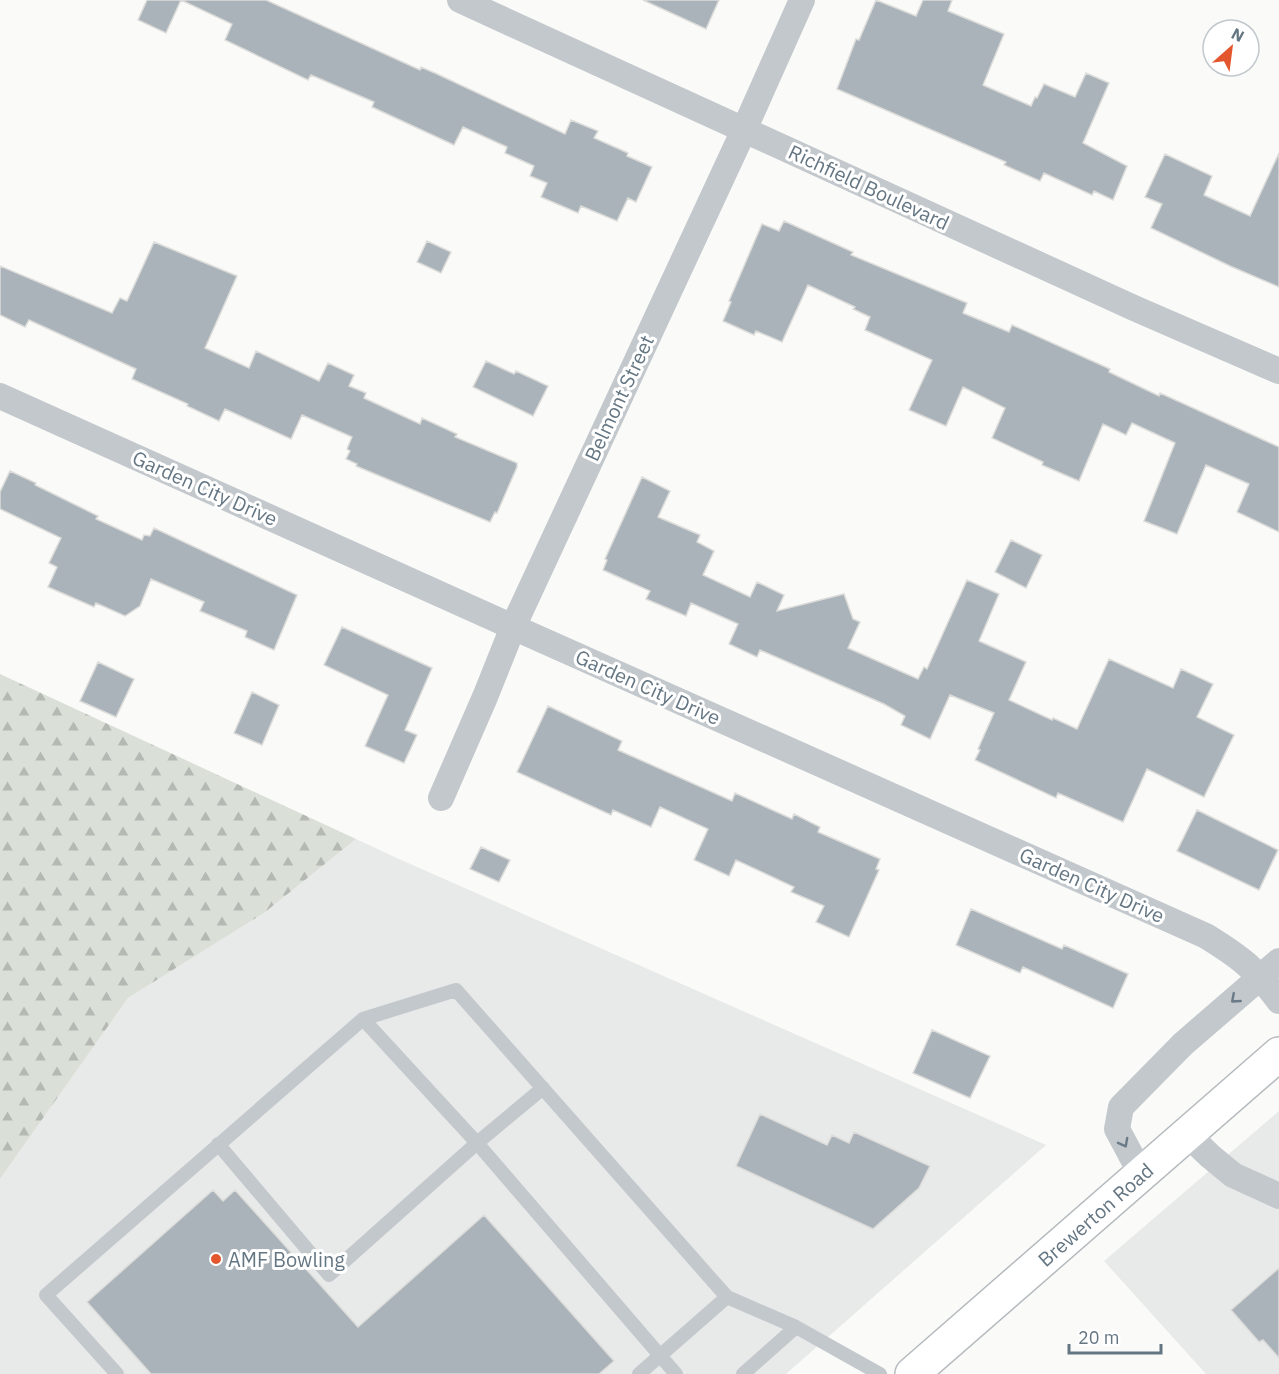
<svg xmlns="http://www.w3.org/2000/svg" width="1279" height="1374" font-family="'IBM Plex Sans',sans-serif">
	<defs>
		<pattern id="forest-firs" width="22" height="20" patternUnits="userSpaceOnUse" patternTransform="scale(1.5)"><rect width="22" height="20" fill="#dadfd7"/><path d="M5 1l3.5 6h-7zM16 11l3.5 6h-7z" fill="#b4b9b4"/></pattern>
	</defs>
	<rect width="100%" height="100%" fill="#fafaf8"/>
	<path fill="#e8e9e9" d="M356 839 399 859 1046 1145 786 1374H0V1179L128 998 264 913Z
		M1279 1111V1374H1206L1104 1261Z"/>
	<path fill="url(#forest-firs)" d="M0 674 356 839 264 913 128 998 0 1179Z"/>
	<path fill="#aab3b9" stroke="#dcdcda" stroke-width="1.5" d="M147 0H266L420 70 421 67 437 74 565 134 571 120 598 131 594 138 628 153 627 156 652 167 636 202 628 198 617 221 581 206 578 213 541 197 547 183 530 176 534 166 505 153 507 147 463 127 454 145 372 107 374 102 311 75 308 80 225 40 232 24 181 0 166 33 138 20Z
		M643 0H719L706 29Z
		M876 0 916 16 923 0H952L948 11 1004 34 983 85 1031 106 1035 97 1037 98 1044 84 1075 97 1086 73 1109 83 1083 143 1127 166 1113 200 1094 191 1092 195 1044 173 1040 181 1004 165 1006 162 837 89 856 39 859 40Z
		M1279 153V287L1230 266 1151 228 1162 204 1145 197 1165 154 1212 176 1204 195 1250 216Z
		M784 221 853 252 851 255 967 303 963 313 1009 332 1012 325 1110 369 1109 372 1159 396 1160 393 1279 447V532L1237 512 1249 484 1206 465 1177 534 1144 521 1175 443 1132 423 1126 435 1103 424 1079 481 1042 465 1043 462 992 438 1005 408 963 387 946 426 909 410 932 360 865 330 870 317 853 309 855 307 808 285 782 342 756 331 754 335 723 321 731 302 729 301 762 224 779 231Z
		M427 241 451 252 441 273 417 262Z
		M154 242 237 276 205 348 249 368 256 351 319 381 328 363 354 375 349 386 366 393 364 398 420 424 422 418 457 434 455 437 517 463V467L497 513 495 512 490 522 356 466 357 464 346 459 350 451 347 449 352 437 302 415 291 439 225 409 219 421 187 406 188 404 132 379 136 369 29 320 25 327 0 315V266L112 313 120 298 127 301Z
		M486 361 514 374 516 371 548 386 533 416 473 387Z
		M10 471 36 483 35 485 98 516 96 519 142 540 144 535 150 536 154 528 297 595 274 650 245 637 247 631 200 611 204 602 151 579 140 606 125 616 96 603 94 607 48 587 57 567 49 563 61 538 0 509V492Z
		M642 477 670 491 658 517 700 535 697 542 714 551 703 575 750 597 757 582 784 595 777 611 844 594 853 619 860 622 848 648 918 679 924 667 927 669 967 580 999 594 979 641 1026 662 1009 700 1052 720 1053 718 1077 729 1109 659 1173 688 1181 669 1213 684 1197 717 1234 735 1204 797 1147 769 1123 822 1058 793 1056 798 975 760 980 750 978 749 994 713 950 695 930 739 901 725 905 716 884 704 760 650 757 657 729 644 738 624 691 603 686 616 646 599 650 591 603 570 607 560 605 559Z
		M1011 540 1042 555 1026 588 995 572Z
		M342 627 432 668 405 730 417 735 404 763 365 746 388 695 324 665Z
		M98 662 134 679 116 717 80 701Z
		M252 692 279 705 262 745 234 733Z
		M548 706 622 741 618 750 732 801 735 793 792 819 794 814 820 827 818 832 880 859 876 869 879 870 849 937 816 922 824 906 791 892 794 887 736 860 729 876 694 860 708 829 660 807 651 827 613 810 611 815 517 772Z
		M1197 810 1278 850 1259 890 1177 851Z
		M481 847 510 860 499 882 470 869Z
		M971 909 1062 949 1064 945 1128 974 1113 1008 1023 967 1020 973 956 945Z
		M932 1030 990 1056 970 1098 913 1073Z
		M760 1114 827 1145 832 1135 849 1143 854 1132 930 1166 919 1188 873 1229 736 1166Z
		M213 1190 223 1201 235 1190 358 1327 484 1215 614 1361 599 1374H151L87 1302Z
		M1279 1268V1358L1263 1340 1259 1342 1231 1310Z"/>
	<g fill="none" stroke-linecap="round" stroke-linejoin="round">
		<defs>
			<g id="primary">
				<path id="s1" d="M912 1374 1279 1054"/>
			</g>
		</defs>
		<use href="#primary" stroke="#b5babe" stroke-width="36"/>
		<path stroke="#c3c8cc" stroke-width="14" d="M363 1019 477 1143 543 1088
			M218 1144 329 1275 477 1143 676 1374
			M117 1374 46 1295 363 1019 456 990 727 1297 796 1327 880 1374
			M639 1374 727 1297
			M743 1374 796 1327"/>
		<path stroke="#c3c8cc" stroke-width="26" d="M460 0 1134 308 1279 371
			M0 396 513 627 1206 936C1240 957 1256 969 1279 1001
			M441 798 485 697 513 627 744 130 802 0
			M1187 1134 1210 1156 1233 1175 1279 1196
			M1141 1174 1117 1129 1121 1107 1183 1044 1279 961"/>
		<use href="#primary" stroke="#fff" stroke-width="33"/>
	</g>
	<defs><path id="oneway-chevron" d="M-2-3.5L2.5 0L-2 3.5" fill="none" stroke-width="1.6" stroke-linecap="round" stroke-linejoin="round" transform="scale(1.5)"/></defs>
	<g stroke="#6a7a87">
		<use href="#oneway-chevron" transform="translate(1235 999) rotate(139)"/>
		<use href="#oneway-chevron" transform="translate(1124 1143) rotate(62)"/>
	</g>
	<circle fill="#e4572e" stroke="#fff" stroke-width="2" cx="216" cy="1259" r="6"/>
	<g text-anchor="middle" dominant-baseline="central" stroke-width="6" stroke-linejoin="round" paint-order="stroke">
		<g font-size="20" fill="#657683" stroke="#fff">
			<text transform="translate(869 187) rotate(25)">Richfield Boulevard</text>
			<text transform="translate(619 398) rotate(-65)">Belmont Street</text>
			<text transform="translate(205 488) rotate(24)">Garden City Drive</text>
			<text transform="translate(648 687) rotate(24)">Garden City Drive</text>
			<text transform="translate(1092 885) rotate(24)">Garden City Drive</text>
			<text stroke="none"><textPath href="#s1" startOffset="243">Brewerton Road</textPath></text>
		</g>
		<g font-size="20" fill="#657683" stroke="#fff" text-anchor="start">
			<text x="228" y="1259">AMF Bowling</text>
		</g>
	</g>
	<g transform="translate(1231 48) rotate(28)"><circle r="28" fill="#ffffff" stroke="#c1c8cd" stroke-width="1.5"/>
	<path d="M0-4.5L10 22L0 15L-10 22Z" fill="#e4572e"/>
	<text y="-9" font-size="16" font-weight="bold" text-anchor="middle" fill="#657683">N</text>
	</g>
	<path d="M1069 1344v9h92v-9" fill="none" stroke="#657683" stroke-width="3"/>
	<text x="1078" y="1344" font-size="18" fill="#657683" stroke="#ffffff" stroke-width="4.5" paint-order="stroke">20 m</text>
</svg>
